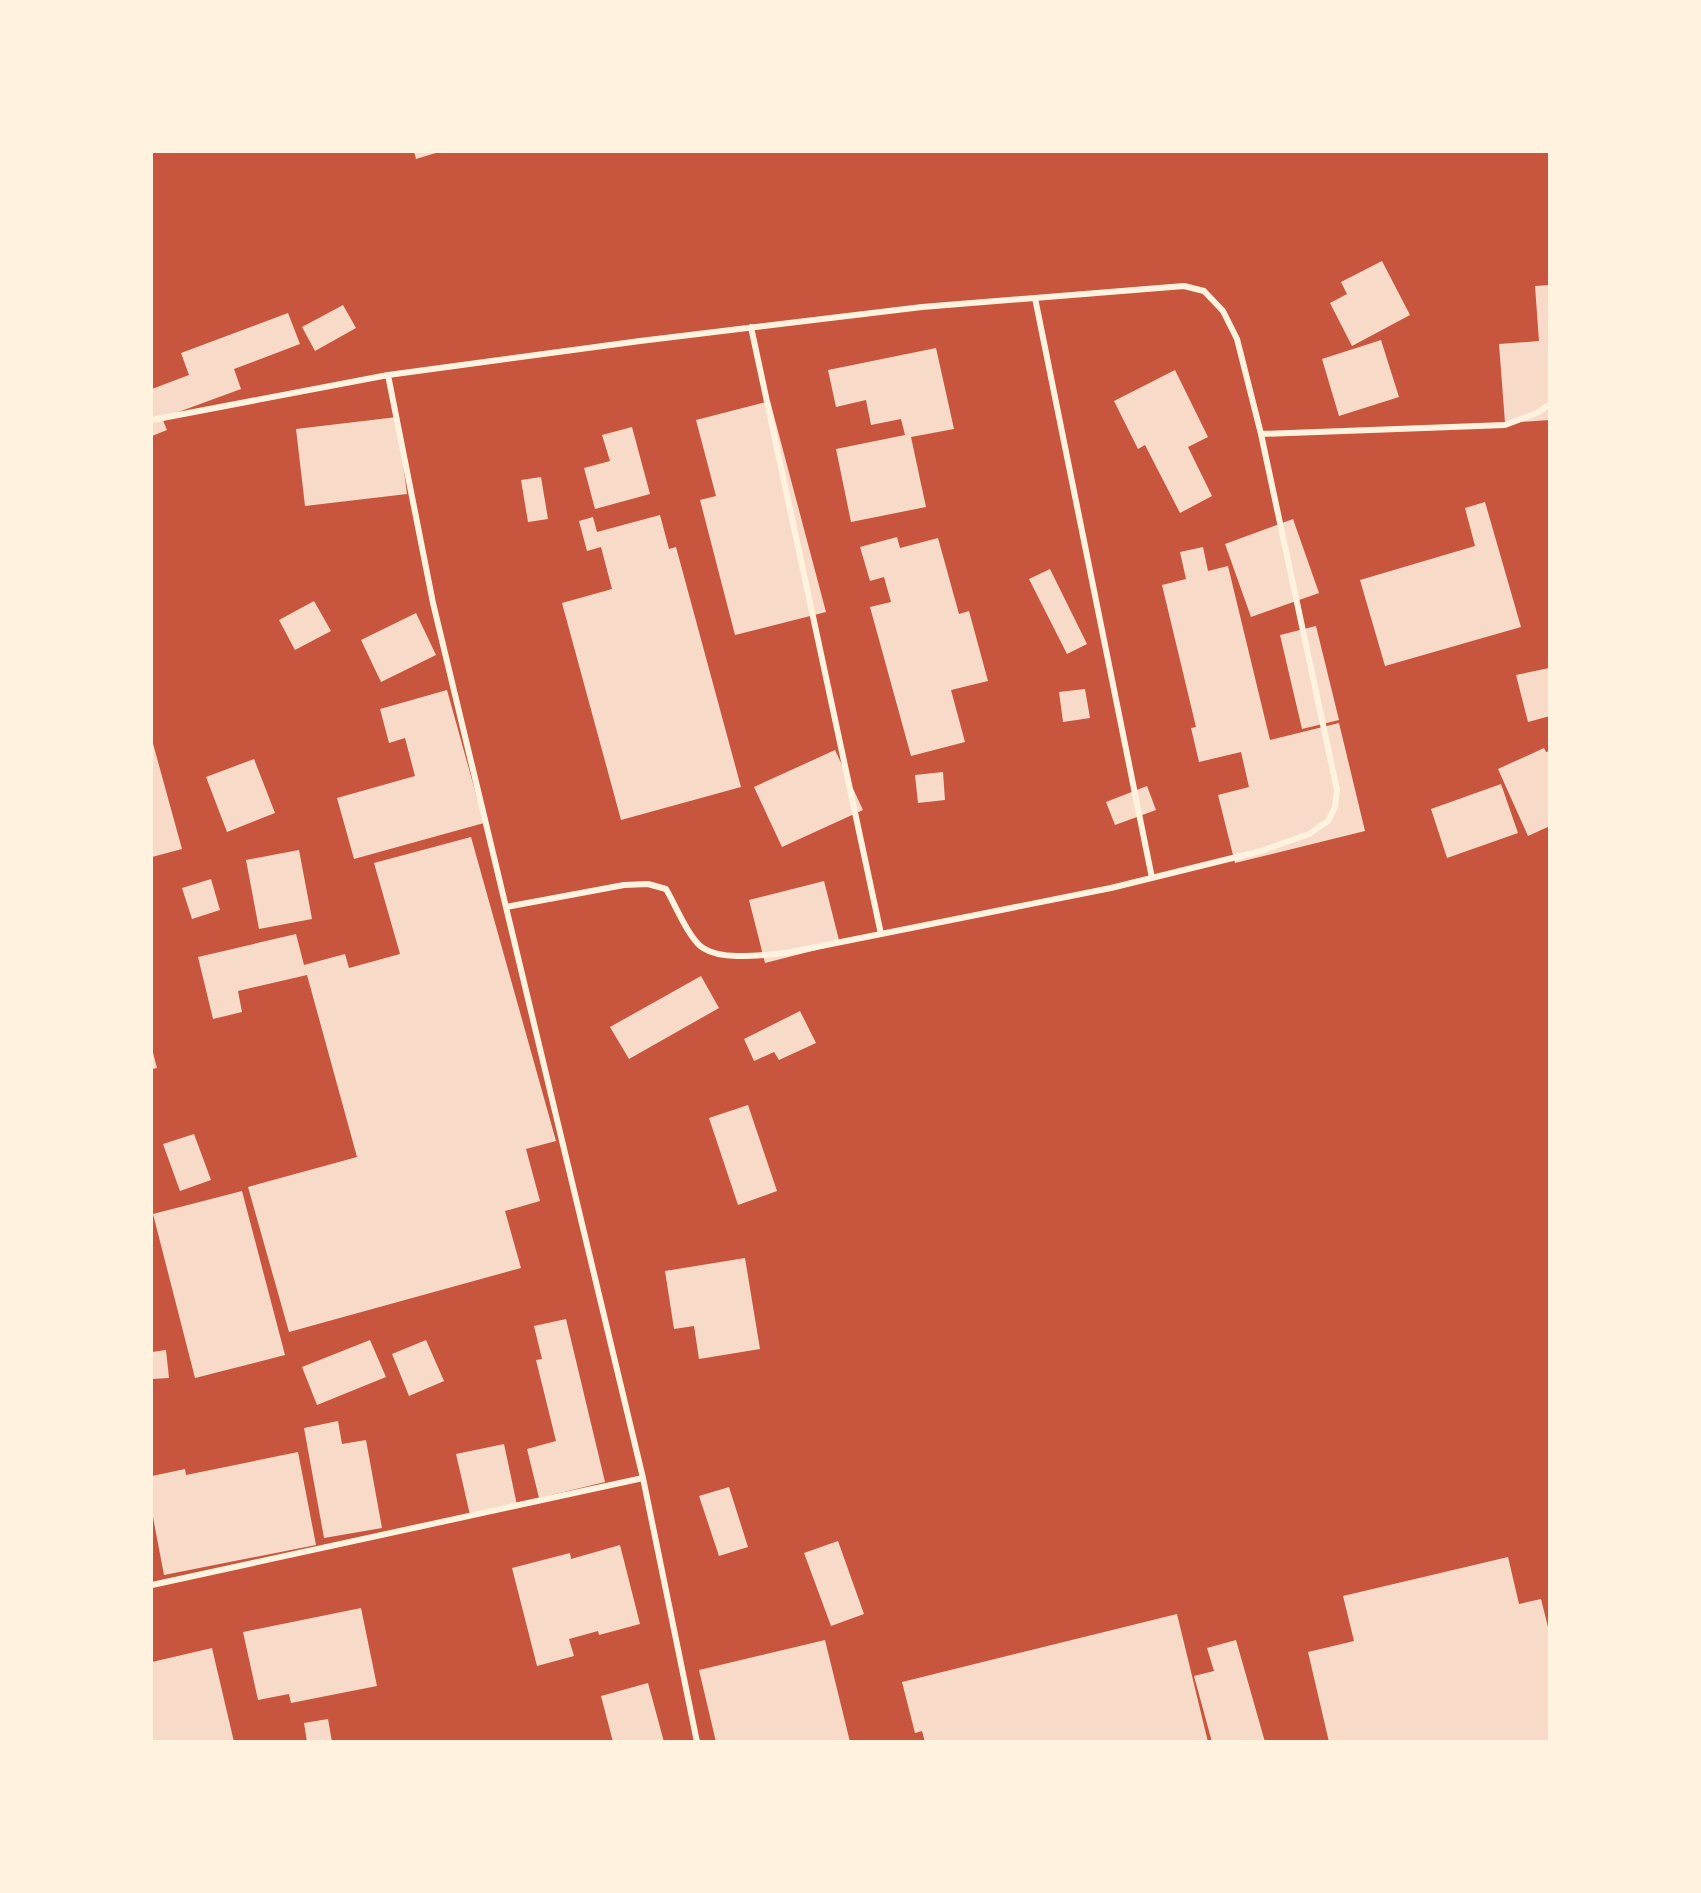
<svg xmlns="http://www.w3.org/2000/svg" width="1701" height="1893" font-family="'Exo 2',sans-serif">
	<rect width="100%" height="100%" fill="#c8553d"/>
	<path fill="#f7dbc8" d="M414 152H439L416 159Z
		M1382 261 1410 315 1352 346 1330 303 1347 294 1341 282Z
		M1550 285V420L1505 423 1499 344 1539 341 1535 286Z
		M343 305 356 328 315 351 302 327Z
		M288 313 300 344 234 369 241 389 162 418 167 430 152 436V389L189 375 181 353Z
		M1381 340 1399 397 1339 416 1322 359Z
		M936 348 954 429 911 437 926 507 851 522 836 449 905 435 901 419 871 425 866 400 836 407 828 370Z
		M1175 370 1208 437 1188 447 1212 496 1180 513 1145 445 1138 449 1114 401Z
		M770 401 826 612 735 635 700 500 716 496 696 420Z
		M397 417 407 494 305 506 296 429Z
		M632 427 650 494 595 509 584 468 610 461 602 435Z
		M541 477 548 519 528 522 521 480Z
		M1485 502 1521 627 1385 666 1360 580 1475 546 1465 508Z
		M660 515 669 549 676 547 741 787 621 820 562 603 612 589 601 547 587 551 579 521 593 517 597 532Z
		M1293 519 1319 593 1251 617 1225 544Z
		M897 537 900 548 938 538 959 614 969 611 988 681 951 690 965 742 911 756 870 607 891 602 884 577 870 581 860 547Z
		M1203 547 1208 571 1228 566 1270 740 1339 723 1365 831 1235 863 1218 795 1249 787 1241 752 1199 762 1191 728 1196 727 1162 585 1186 579 1180 552Z
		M1050 569 1087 644 1067 654 1029 579Z
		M314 601 331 631 295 650 279 620Z
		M416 613 436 655 381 682 361 640Z
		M1316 626 1339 720 1302 729 1280 635Z
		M1549 668 1550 716 1528 722 1516 675Z
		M1085 689 1090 718 1063 722 1059 692Z
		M447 690 484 823 354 859 337 798 415 776 405 738 389 743 380 709Z
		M152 740 182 849 152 857Z
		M1544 748 1546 752 1550 751V826L1528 836 1498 769Z
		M835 750 863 810 782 847 754 787Z
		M254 759 275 813 227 832 206 777Z
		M943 772 945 800 918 803 915 775Z
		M1501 784 1518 833 1447 858 1431 809Z
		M1147 786 1156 810 1115 825 1106 802Z
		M471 837 556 1141 526 1149 540 1201 505 1211 521 1268 289 1332 248 1187 357 1157 307 975 238 991 242 1012 213 1019 198 957 296 934 304 965 345 954 349 968 400 954 374 863Z
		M299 850 312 919 259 929 246 860Z
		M211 879 220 910 192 919 182 888Z
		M824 881 840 944 765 963 749 900Z
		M701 976 719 1008 629 1059 610 1027Z
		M800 1011 816 1043 779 1060 774 1052 754 1061 744 1039Z
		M152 1049 157 1068 152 1069Z
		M748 1105 777 1191 738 1205 709 1118Z
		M194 1134 211 1180 180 1191 163 1144Z
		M242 1191 285 1355 195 1378 153 1214Z
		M745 1258 760 1349 699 1359 694 1326 674 1329 665 1271Z
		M566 1319 605 1482 539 1498 527 1449 556 1441 536 1360 542 1359 534 1326Z
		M370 1340 386 1377 317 1405 302 1367Z
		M426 1340 444 1381 409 1396 392 1354Z
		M166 1350 169 1378 152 1379V1352Z
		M338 1421 342 1444 366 1440 382 1528 324 1538 304 1428Z
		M504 1444 517 1505 470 1515 456 1454Z
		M298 1452 316 1545 164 1575 152 1512V1476L185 1469 186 1475Z
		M729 1487 748 1547 719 1556 699 1496Z
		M838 1541 864 1614 831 1626 804 1553Z
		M620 1545 640 1624 599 1635 598 1631 569 1639 574 1656 537 1666 512 1568 570 1553 571 1559Z
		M1508 1557 1519 1604 1541 1599 1550 1635V1742H1329L1308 1652 1354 1641 1343 1596Z
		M361 1608 377 1686 291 1703 289 1694 258 1700 243 1632Z
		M1177 1614 1208 1742H925L922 1731 915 1733 902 1682Z
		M825 1640 850 1742H716L699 1670Z
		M1236 1640 1265 1742H1212L1194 1676 1214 1671 1207 1648Z
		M212 1648 234 1742H152V1662Z
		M648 1683 664 1742H613L601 1696Z
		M328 1719 332 1742H307L304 1723Z"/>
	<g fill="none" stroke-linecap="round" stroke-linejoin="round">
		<path stroke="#fff3e0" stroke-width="6" d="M1035 298 1152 878
			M751 327 881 934
			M388 375 640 341 922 307 1184 286 1204 291 1223 311 1237 339 1261 434 1337 790 1335 807 1328 821 1309 834 1261 851 1111 888 786 953C762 955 723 961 703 948 689 939 675 904 666 889L648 884 624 885 506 907
			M152 420 388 375 433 603 643 1478 697 1742
			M1261 434 1505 425 1537 413 1550 404
			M152 1585 643 1478"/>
	</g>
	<rect width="1701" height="1893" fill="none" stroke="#fff3e0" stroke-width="306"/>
</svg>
